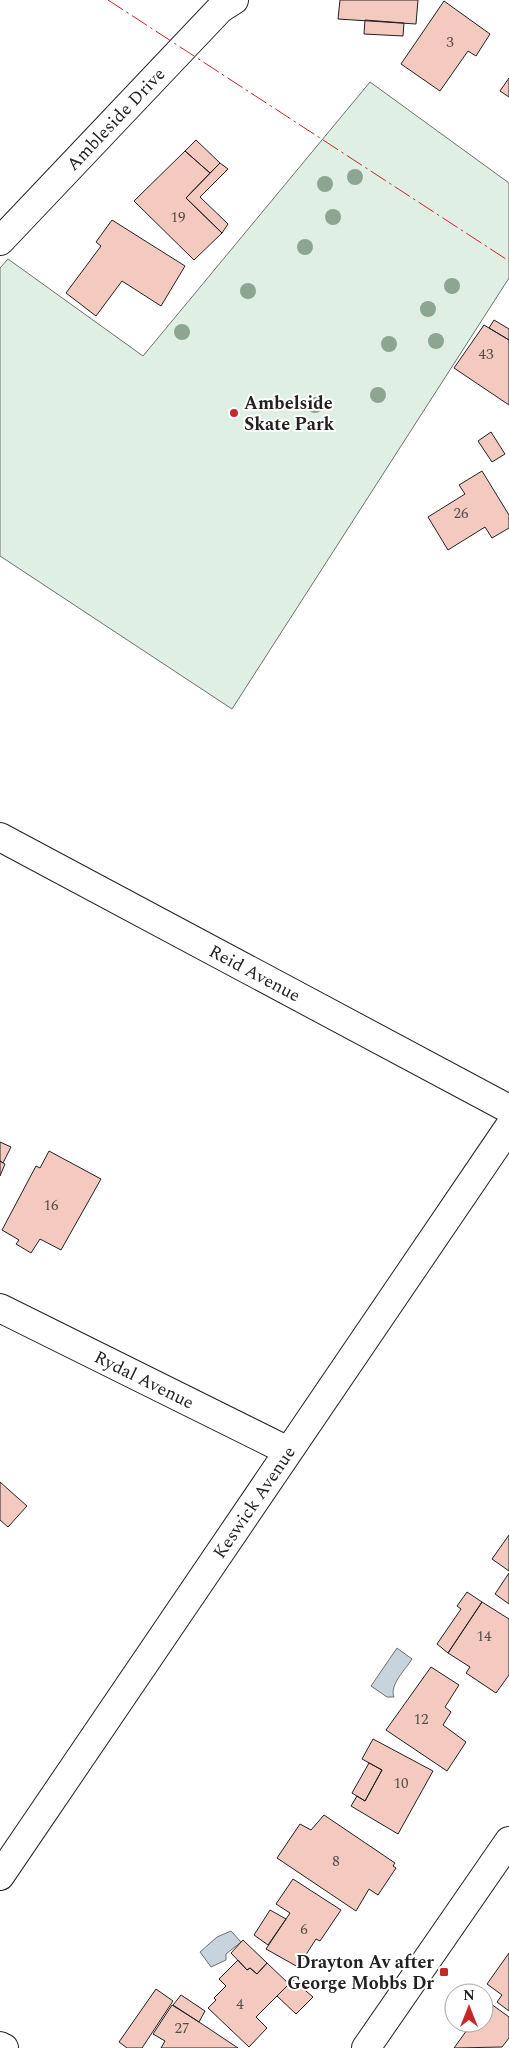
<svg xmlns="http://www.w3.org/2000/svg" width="509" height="2048" font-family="Spectral,serif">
	<rect width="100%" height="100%" fill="#fff"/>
	<path fill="#e0efe3" stroke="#6f6f6f" d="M370 82 509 183V278L232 709 0 556V268L8 259 143 356Z"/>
	<path fill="#c7d3dd" stroke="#6f6f6f" d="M397 1648 412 1659C406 1669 389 1685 394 1697H387L371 1686Z
		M231 1931 241 1942 226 1954V1960L211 1967 200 1952 217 1937Z"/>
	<path fill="#f3c9c0" stroke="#222" d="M340 0H418L416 24 338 19Z
		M444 1 490 34 476 56 468 51 440 91 401 64Z
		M365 20 404 23 403 36 364 34Z
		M509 78V97L500 91Z
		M196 140 220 163 210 173 185 151Z
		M185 151 210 173 186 198 222 233 194 260 134 201Z
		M220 163 228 169 200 197 228 224 222 233 186 198Z
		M112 220 185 266 161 306 122 281 96 316 66 293 101 246 96 242Z
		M494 320 509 329V340L489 328Z
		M484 325 509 340V405L454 368Z
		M491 432 505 454 492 462 478 441Z
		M482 471 509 515V528L492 538 485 527 448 550 428 517 465 494 459 485Z
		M0 1142 11 1147 3 1163 0 1161Z
		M49 1151 101 1179 61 1250 40 1239 31 1253 16 1244 19 1240 2 1230 36 1166 40 1168Z
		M0 1161 5 1164 0 1176Z
		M0 1482 27 1506 8 1527 0 1520Z
		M509 1535V1571L492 1559Z
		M509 1573V1604L495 1594Z
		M467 1592 482 1602 448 1653 437 1644 461 1609 457 1606Z
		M482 1602 509 1619V1675L496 1693 466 1673 470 1667 448 1653Z
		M431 1667 459 1685 445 1707 451 1712 443 1725 466 1742 447 1771 386 1730Z
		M373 1739 433 1771 398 1834 351 1806 357 1796 365 1801 382 1770 362 1759Z
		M369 1763 382 1770 365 1801 352 1793Z
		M324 1815 395 1863 393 1866 396 1868 378 1895 369 1889 356 1911 277 1858 300 1824 311 1830Z
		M293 1879 341 1910 320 1941 316 1939 298 1967 266 1949 290 1913 276 1904Z
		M270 1910 286 1919 268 1945 254 1935Z
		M243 1940 267 1963 257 1974 250 1968 247 1970 231 1953Z
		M509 1953V2011L497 2002 502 1995 487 1984Z
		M238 1960 247 1970 250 1968 257 1974 267 1963 289 1984 256 2017 267 2028 249 2047 208 2008 216 2000 214 1998 226 1986 219 1979Z
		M293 1980 313 1997 296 2014 277 1996Z
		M156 1989 173 2001 142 2048H127L119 2042Z
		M181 1995 205 2011 199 2022 173 2005Z
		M487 2001 509 2017V2038L502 2047 454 2048 472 2023H484V2005Z
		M172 2005 199 2022 238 2048H161L165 2041 153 2034Z"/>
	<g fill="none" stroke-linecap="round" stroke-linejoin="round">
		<defs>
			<g id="minor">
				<path id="s1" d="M0 241 220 9 234 0"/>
				<path id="s2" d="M0 837 509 1109"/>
				<path id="s3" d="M0 1308 288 1451"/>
				<path id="s4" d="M0 1876 509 1127"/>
				<path d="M0 2046 4 2048"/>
				<path d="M366 2048 509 1841"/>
			</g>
		</defs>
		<use href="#minor" stroke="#222" stroke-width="30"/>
		<use href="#minor" stroke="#fff" stroke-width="28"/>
		<path stroke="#c62828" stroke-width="1" stroke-dasharray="18 4 2.5 4" stroke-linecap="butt" d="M108 0 509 261"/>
	</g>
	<g fill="#8da692">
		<circle cx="355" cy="177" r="8"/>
		<circle cx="325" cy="184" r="8"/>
		<circle cx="333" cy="217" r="8"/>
		<circle cx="305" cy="247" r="8"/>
		<circle cx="452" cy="286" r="8"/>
		<circle cx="248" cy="291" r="8"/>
		<circle cx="428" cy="309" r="8"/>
		<circle cx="182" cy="332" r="8"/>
		<circle cx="436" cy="341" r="8"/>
		<circle cx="389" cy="344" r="8"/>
		<circle cx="378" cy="395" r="8"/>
		<circle cx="315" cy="405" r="8"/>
	</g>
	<g fill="#c62828" stroke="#fff" stroke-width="2">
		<circle cx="234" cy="413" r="5"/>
		<rect x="439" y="1967" width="10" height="10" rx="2.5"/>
	</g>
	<g text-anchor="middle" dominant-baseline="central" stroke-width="4" stroke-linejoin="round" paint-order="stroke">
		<g font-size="15" fill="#564c4a">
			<text x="450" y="42">3</text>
			<text x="178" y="217">19</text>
			<text x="486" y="354">43</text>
			<text x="461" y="513">26</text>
			<text x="51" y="1205">16</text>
			<text x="484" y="1636">14</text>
			<text x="421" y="1719">12</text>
			<text x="401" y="1783">10</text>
			<text x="336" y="1861">8</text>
			<text x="304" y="1929">6</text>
			<text x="240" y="2004">4</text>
			<text x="182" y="2028">27</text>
		</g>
		<g font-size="18" fill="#222" stroke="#fff">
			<text stroke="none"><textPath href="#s1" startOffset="168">Ambleside Drive</textPath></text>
			<text stroke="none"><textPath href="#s2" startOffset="289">Reid Avenue</textPath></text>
			<text stroke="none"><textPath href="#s3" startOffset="161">Rydal Avenue</textPath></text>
			<text stroke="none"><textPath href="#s4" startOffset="452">Keswick Avenue</textPath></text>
		</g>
		<g font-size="18" font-weight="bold" fill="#222" stroke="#fff" text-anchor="start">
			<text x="244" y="403">Ambelside<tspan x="244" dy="21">Skate Park</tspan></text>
			<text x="434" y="1962" text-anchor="end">Drayton Av after<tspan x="434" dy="21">George Mobbs Dr</tspan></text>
		</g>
	</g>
	<g transform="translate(469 2008)"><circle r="24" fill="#ffffff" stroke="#a7a7a7"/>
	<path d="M0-4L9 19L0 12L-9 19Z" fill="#c62828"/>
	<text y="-8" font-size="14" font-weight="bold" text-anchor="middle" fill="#222222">N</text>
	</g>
</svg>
